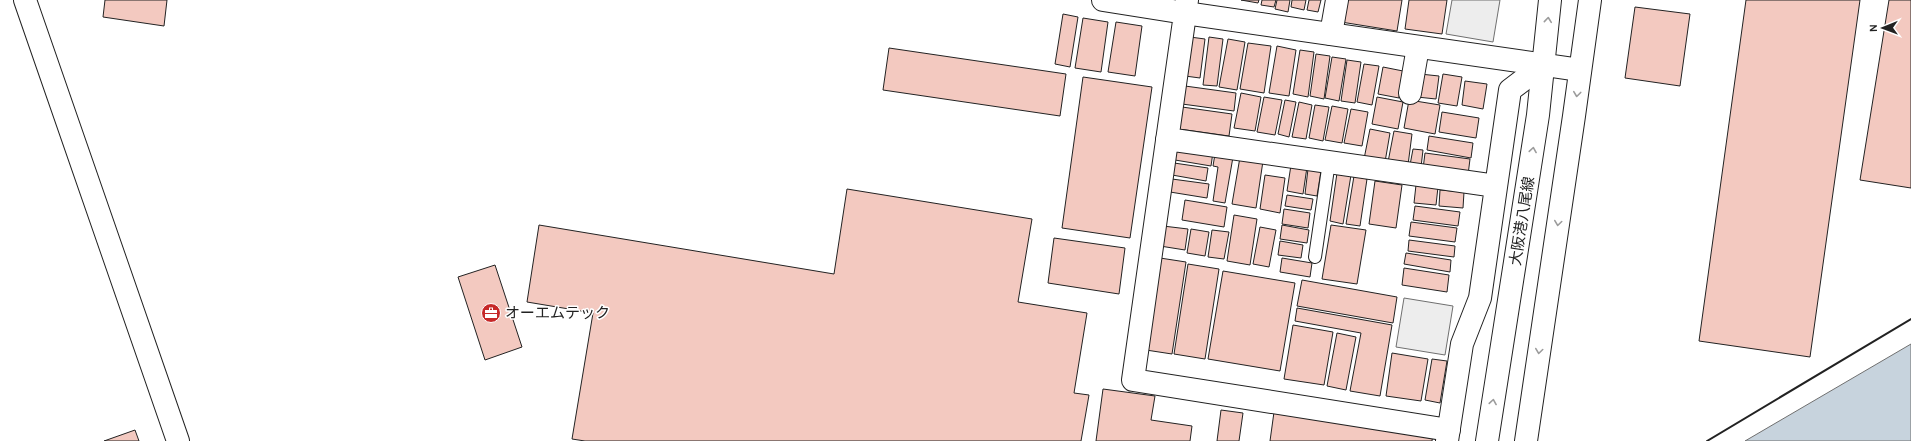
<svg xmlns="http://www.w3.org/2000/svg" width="1911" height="441" font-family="Karla,'Noto Sans JP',sans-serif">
	<rect width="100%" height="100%" fill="#fff"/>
	<path fill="#ededed" stroke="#6f6f6f" d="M1452 0H1500L1493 42 1446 34Z
		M1404 298 1453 306 1445 355 1396 347Z"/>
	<path fill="#c7d3dd" stroke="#6f6f6f" d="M1911 344V441H1745Z"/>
	<path fill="#f3c9c0" stroke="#222" d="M105 0H167L164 26 103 17Z
		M1241 0H1259L1258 3Z
		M1262 0H1276L1274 7 1261 5Z
		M1277 0H1290L1288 12 1275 9Z
		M1292 0H1306L1304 10 1291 7Z
		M1309 0H1321L1318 12 1307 10Z
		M1345 0H1402L1397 31 1341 22Z
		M1409 0H1447L1442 34 1405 29Z
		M1746 0H1860L1810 357 1699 341Z
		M1889 0H1911V188L1860 180Z
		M1635 7 1690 14 1680 86 1625 78Z
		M1063 14 1078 17 1070 67 1055 64Z
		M1083 18 1108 22 1101 72 1075 68Z
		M1116 22 1142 26 1135 76 1108 72Z
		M1190 37 1205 39 1200 78 1185 76Z
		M1209 37 1223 39 1217 86 1203 85Z
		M1228 39 1245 42 1237 90 1219 87Z
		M1248 43 1271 46 1264 93 1240 89Z
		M1277 46 1296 50 1289 96 1269 93Z
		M889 48 1066 74 1060 116 883 90Z
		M1300 50 1314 52 1308 97 1293 94Z
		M1316 54 1330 56 1324 99 1310 96Z
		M1332 57 1346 59 1339 101 1325 98Z
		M1347 60 1361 62 1355 103 1341 101Z
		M1364 64 1379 66 1372 105 1357 102Z
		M1383 67 1403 71 1399 98 1378 94Z
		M1420 74 1439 76 1436 99 1417 97Z
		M1443 74 1462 77 1457 106 1438 103Z
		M1083 77 1152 87 1130 238 1062 228Z
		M1465 81 1487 84 1483 109 1462 105Z
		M1185 86 1236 93 1234 111 1182 104Z
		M1241 93 1261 97 1255 131 1234 128Z
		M1264 97 1282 100 1275 135 1257 132Z
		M1377 97 1403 102 1398 129 1372 124Z
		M1285 100 1296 102 1289 137 1278 134Z
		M1409 100 1440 105 1435 134 1404 128Z
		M1299 102 1312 105 1306 139 1292 137Z
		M1315 105 1329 107 1323 141 1309 138Z
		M1332 106 1348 109 1342 143 1325 140Z
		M1182 107 1232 114 1229 136 1179 129Z
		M1351 109 1368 112 1362 146 1344 143Z
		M1442 112 1479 118 1476 138 1439 132Z
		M1370 129 1390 133 1385 162 1364 159Z
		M1394 131 1412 134 1408 165 1388 162Z
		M1429 136 1473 143 1471 158 1427 150Z
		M1177 146 1213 152 1211 166 1175 160Z
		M1413 149 1423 150 1421 167 1410 165Z
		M1425 153 1470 159 1468 175 1423 169Z
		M1215 154 1233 157 1225 203 1213 201 1218 167 1213 166Z
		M1240 157 1263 161 1256 208 1232 204Z
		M1174 163 1208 168 1206 181 1172 175Z
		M1291 165 1307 167 1303 194 1287 191Z
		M1308 169 1321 171 1317 196 1305 194Z
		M1337 173 1351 175 1343 224 1330 221Z
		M1265 175 1285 178 1280 213 1260 209Z
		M1354 176 1367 179 1360 226 1346 224Z
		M1172 179 1209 184 1207 198 1170 192Z
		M1375 181 1402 185 1396 228 1369 224Z
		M1416 185 1438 187 1436 205 1414 203Z
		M847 189 1032 219 1018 302 1087 313 1074 393 1089 395 1081 441H585L572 439 593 313 527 302 539 225 834 274Z
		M1440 190 1464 192 1463 208 1439 206Z
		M1287 195 1313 199 1311 210 1285 206Z
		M1185 200 1227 207 1224 227 1182 220Z
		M1415 206 1460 212 1458 226 1413 220Z
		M1284 209 1310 213 1308 228 1282 224Z
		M1234 215 1257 219 1250 265 1227 261Z
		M1411 222 1457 228 1455 242 1409 236Z
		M1282 225 1309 230 1307 243 1280 239Z
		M1331 225 1366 230 1357 284 1322 279Z
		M1163 226 1188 229 1185 250 1160 246Z
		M1260 227 1276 230 1269 267 1253 264Z
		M1191 229 1209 232 1205 256 1187 253Z
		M1212 230 1229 232 1224 259 1208 257Z
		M1054 238 1125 248 1119 294 1048 283Z
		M1409 240 1455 246 1454 257 1408 251Z
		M1280 241 1303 245 1301 258 1278 255Z
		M1406 253 1451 260 1450 272 1404 264Z
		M1160 258 1186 262 1172 354 1146 350Z
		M1282 258 1312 263 1310 277 1280 272Z
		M1188 264 1219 269 1205 359 1174 354Z
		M495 265 522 347 485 360 458 277Z
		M1404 268 1449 275 1447 292 1402 285Z
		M1223 271 1295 283 1280 371 1208 359Z
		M1302 280 1397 297 1393 323 1297 306Z
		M1297 308 1392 325 1380 396 1350 391 1361 333 1295 321Z
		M1293 325 1333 332 1324 385 1284 379Z
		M1337 333 1356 337 1346 390 1327 386Z
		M1392 353 1428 359 1421 401 1386 396Z
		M1432 359 1447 361 1440 403 1425 400Z
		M1103 389 1155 396 1151 420 1192 426 1190 441H1096Z
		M1221 410 1243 413 1239 441H1217Z
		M1274 412 1433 434 1432 441H1270Z
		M135 430 139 441H104Z"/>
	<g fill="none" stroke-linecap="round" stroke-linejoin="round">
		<defs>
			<path id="lane" d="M1315 257 1329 162"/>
			<path id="street" d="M1103 0 1185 13
				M1187 0 1133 380 1449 430
				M1331 34 1337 0
				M1410 93 1418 47
				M1167 139 1496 186
				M1447 441 1462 344 1480 298 1510 90 1543 65"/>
			<path id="secondary" d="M25 0 178 441
				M1185 13 1580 70"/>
			<path id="primary" d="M1487 441 1538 115 1550 0
				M1526 441 1574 116 1590 0"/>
		</defs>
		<use href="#lane" stroke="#222" stroke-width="14"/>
		<use href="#street" stroke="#222" stroke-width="24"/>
		<use href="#secondary" stroke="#222" stroke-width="24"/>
		<use href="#primary" stroke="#222" stroke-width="24"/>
		<use href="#lane" stroke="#fff" stroke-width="12"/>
		<use href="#street" stroke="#fff" stroke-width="22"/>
		<use href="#secondary" stroke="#fff" stroke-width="22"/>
		<use href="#primary" stroke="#fff" stroke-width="22"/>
		<path stroke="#222" stroke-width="2" d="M1707 441 1911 319"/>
	</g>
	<defs><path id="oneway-chevron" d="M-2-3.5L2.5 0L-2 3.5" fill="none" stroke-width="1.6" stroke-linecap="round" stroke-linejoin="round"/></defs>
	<g stroke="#9c9c9c">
		<use href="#oneway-chevron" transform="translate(1548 20) rotate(-84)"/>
		<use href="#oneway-chevron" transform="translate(1577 94) rotate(97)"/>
		<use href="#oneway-chevron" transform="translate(1533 150) rotate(-81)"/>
		<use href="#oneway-chevron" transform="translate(1558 223) rotate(98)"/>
		<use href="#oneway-chevron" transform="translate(1539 351) rotate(98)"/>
		<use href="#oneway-chevron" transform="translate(1493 402) rotate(-81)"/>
	</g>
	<defs>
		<symbol id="office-disc" viewBox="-11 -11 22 22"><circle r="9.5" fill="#c62828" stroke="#fff"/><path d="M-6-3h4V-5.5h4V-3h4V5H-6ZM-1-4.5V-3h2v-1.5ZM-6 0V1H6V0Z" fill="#fff"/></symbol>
	</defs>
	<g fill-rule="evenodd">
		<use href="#office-disc" x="480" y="302" width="22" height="22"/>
	</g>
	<g text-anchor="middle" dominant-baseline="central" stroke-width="3" stroke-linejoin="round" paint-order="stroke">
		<g font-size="15" fill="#222" stroke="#fff">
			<text transform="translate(1522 221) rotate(-81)">大阪港八尾線</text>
		</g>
		<g font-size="15" fill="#222" stroke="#fff" text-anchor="start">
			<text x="505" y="313">オーエムテック</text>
		</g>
	</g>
	<g transform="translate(1883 28) rotate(269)" stroke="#ffffff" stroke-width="3" paint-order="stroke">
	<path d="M0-3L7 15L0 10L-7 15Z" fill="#222222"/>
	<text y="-6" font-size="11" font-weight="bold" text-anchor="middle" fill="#222222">N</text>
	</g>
</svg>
